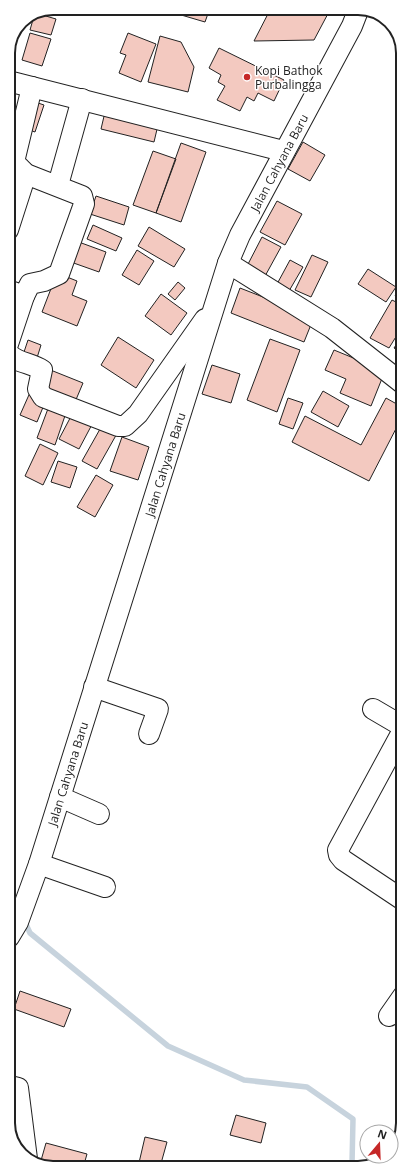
<svg xmlns="http://www.w3.org/2000/svg" width="411" height="1176" font-family="'Open Sans',sans-serif">
	<rect width="100%" height="100%" fill="#fff"/>
	<g fill="none" stroke-linecap="round" stroke-linejoin="round">
		<path stroke="#c7d3dd" stroke-width="5.5" d="M24 920 30 933 168 1046 244 1080 307 1087 353 1119 352 1164 350 1166"/>
	</g>
	<path fill="#f3c9c0" stroke="#222" d="M172 8H210L205 22 171 12Z
		M271 8H331L314 40 254 41Z
		M39 14 56 19 51 35 30 30 34 16Z
		M30 33 51 39 42 66 22 60Z
		M128 33 156 44 141 82 119 73 126 55 120 53Z
		M160 36 181 42 194 67 188 92 148 82Z
		M219 48 284 80 274 101 258 93 254 101 247 97 240 111 217 100 225 86 218 82 221 75 209 68Z
		M35 102 44 105 35 132 16 125Z
		M105 112 158 125 154 142 101 129Z
		M303 142 325 155 310 181 288 169Z
		M181 143 206 152 181 222 156 213Z
		M153 151 176 159 156 213 133 205Z
		M96 196 129 207 124 225 90 214Z
		M277 201 302 214 285 245 260 232Z
		M93 225 122 238 116 251 87 239Z
		M149 227 185 249 174 267 138 246Z
		M262 237 281 247 264 278 246 268Z
		M76 241 106 252 99 272 68 261Z
		M137 250 154 261 139 285 122 275Z
		M312 255 328 262 311 297 295 290Z
		M290 260 303 267 289 291 277 284Z
		M368 269 396 287 386 302 358 284Z
		M57 273 77 281 72 295 87 301 77 326 42 312Z
		M178 282 185 288 175 300 168 294Z
		M402 284V300L395 296Z
		M240 288 314 317 304 342 231 313Z
		M161 294 187 313 171 335 145 316Z
		M392 300 402 305V327L389 348 370 338Z
		M402 336V353L394 348Z
		M118 337 154 360 136 388 101 365Z
		M270 339 300 350 277 412 247 400Z
		M28 340 41 345 32 374 18 370Z
		M334 350 385 371 371 406 340 393 346 379 325 370Z
		M212 365 240 374 231 403 202 394Z
		M48 369 83 383 75 402 40 388Z
		M32 388 48 395 37 422 20 415Z
		M323 391 349 406 338 427 311 412Z
		M52 398 69 404 55 445 37 438Z
		M288 398 303 403 293 429 279 424Z
		M386 398 402 407V417L369 481 292 442 305 416 361 445Z
		M77 405 97 415 79 449 59 439Z
		M104 422 119 430 97 469 82 461Z
		M122 437 149 447 138 480 110 471Z
		M40 444 58 453 43 485 25 476Z
		M58 461 77 467 70 488 51 482Z
		M96 475 113 485 95 517 77 507Z
		M20 991 71 1009 64 1027 14 1009Z
		M236 1115 266 1123 261 1143 230 1135Z
		M145 1137 167 1142 160 1167H138Z
		M46 1143 87 1154 83 1168H50L40 1164Z"/>
	<g fill="none" stroke-linecap="round" stroke-linejoin="round">
		<defs>
			<g id="minor">
				<path d="M8 81 283 151"/>
				<path d="M58 185 82 99"/>
				<path d="M8 230 26 174"/>
				<path d="M228 263 332 328 402 383"/>
				<path d="M8 290 24 296 30 284 44 281 59 274 84 204 82 196 26 174 14 162 32 87"/>
				<path d="M8 344 24 296"/>
				<path d="M9 354C17 363 32 363 42 370L38 389 43 397 118 426H125L138 414 205 319"/>
				<path d="M94 687 158 709 149 734"/>
				<path d="M373 709 402 726"/>
				<path d="M402 732 338 850 339 855 343 860 403 900"/>
				<path d="M60 797 99 814"/>
				<path d="M39 864 105 887"/>
				<path id="s1" d="M9 937 18 922 39 864 228 263 240 235 352 26 359 8"/>
				<path d="M389 1016 403 996"/>
				<path d="M10 1086 18 1088 27 1159"/>
			</g>
		</defs>
		<use href="#minor" stroke="#222" stroke-width="22"/>
		<use href="#minor" stroke="#fff" stroke-width="20"/>
	</g>
	<circle fill="#c62828" stroke="#fff" stroke-width="1.5" cx="247" cy="77" r="4"/>
	<g text-anchor="middle" dominant-baseline="central" stroke-width="3" stroke-linejoin="round" paint-order="stroke">
		<g font-size="12" fill="#222" stroke="#fff" text-anchor="start">
			<text x="255" y="70">Kopi Bathok<tspan x="255" dy="14">Purbalingga</tspan></text>
		</g>
		<g font-size="12" fill="#222" stroke="#fff">
			<text stroke="none"><textPath href="#s1" startOffset="822">Jalan Cahyana Baru</textPath></text>
			<text stroke="none"><textPath href="#s1" startOffset="498">Jalan Cahyana Baru</textPath></text>
			<text stroke="none"><textPath href="#s1" startOffset="174">Jalan Cahyana Baru</textPath></text>
		</g>
	</g>
	<path d="M0 0H411V1176H0ZM53 15H358A38 38 0 0 1 396 53V1123A38 38 0 0 1 358 1161H53A38 38 0 0 1 15 1123V53A38 38 0 0 1 53 15Z" fill="#fff" fill-rule="evenodd"/>
	<path fill="none" stroke="#222" stroke-width="2" d="M53 15H358A38 38 0 0 1 396 53V1123A38 38 0 0 1 358 1161H53A38 38 0 0 1 15 1123V53A38 38 0 0 1 53 15Z"/>
	<g transform="translate(379 1144) rotate(19)"><circle r="19" fill="#ffffff" stroke="#a7a7a7"/>
	<path d="M0-3L7 15L0 10L-7 15Z" fill="#c62828"/>
	<text y="-6" font-size="11" font-weight="bold" text-anchor="middle" fill="#222222">N</text>
	</g>
</svg>
